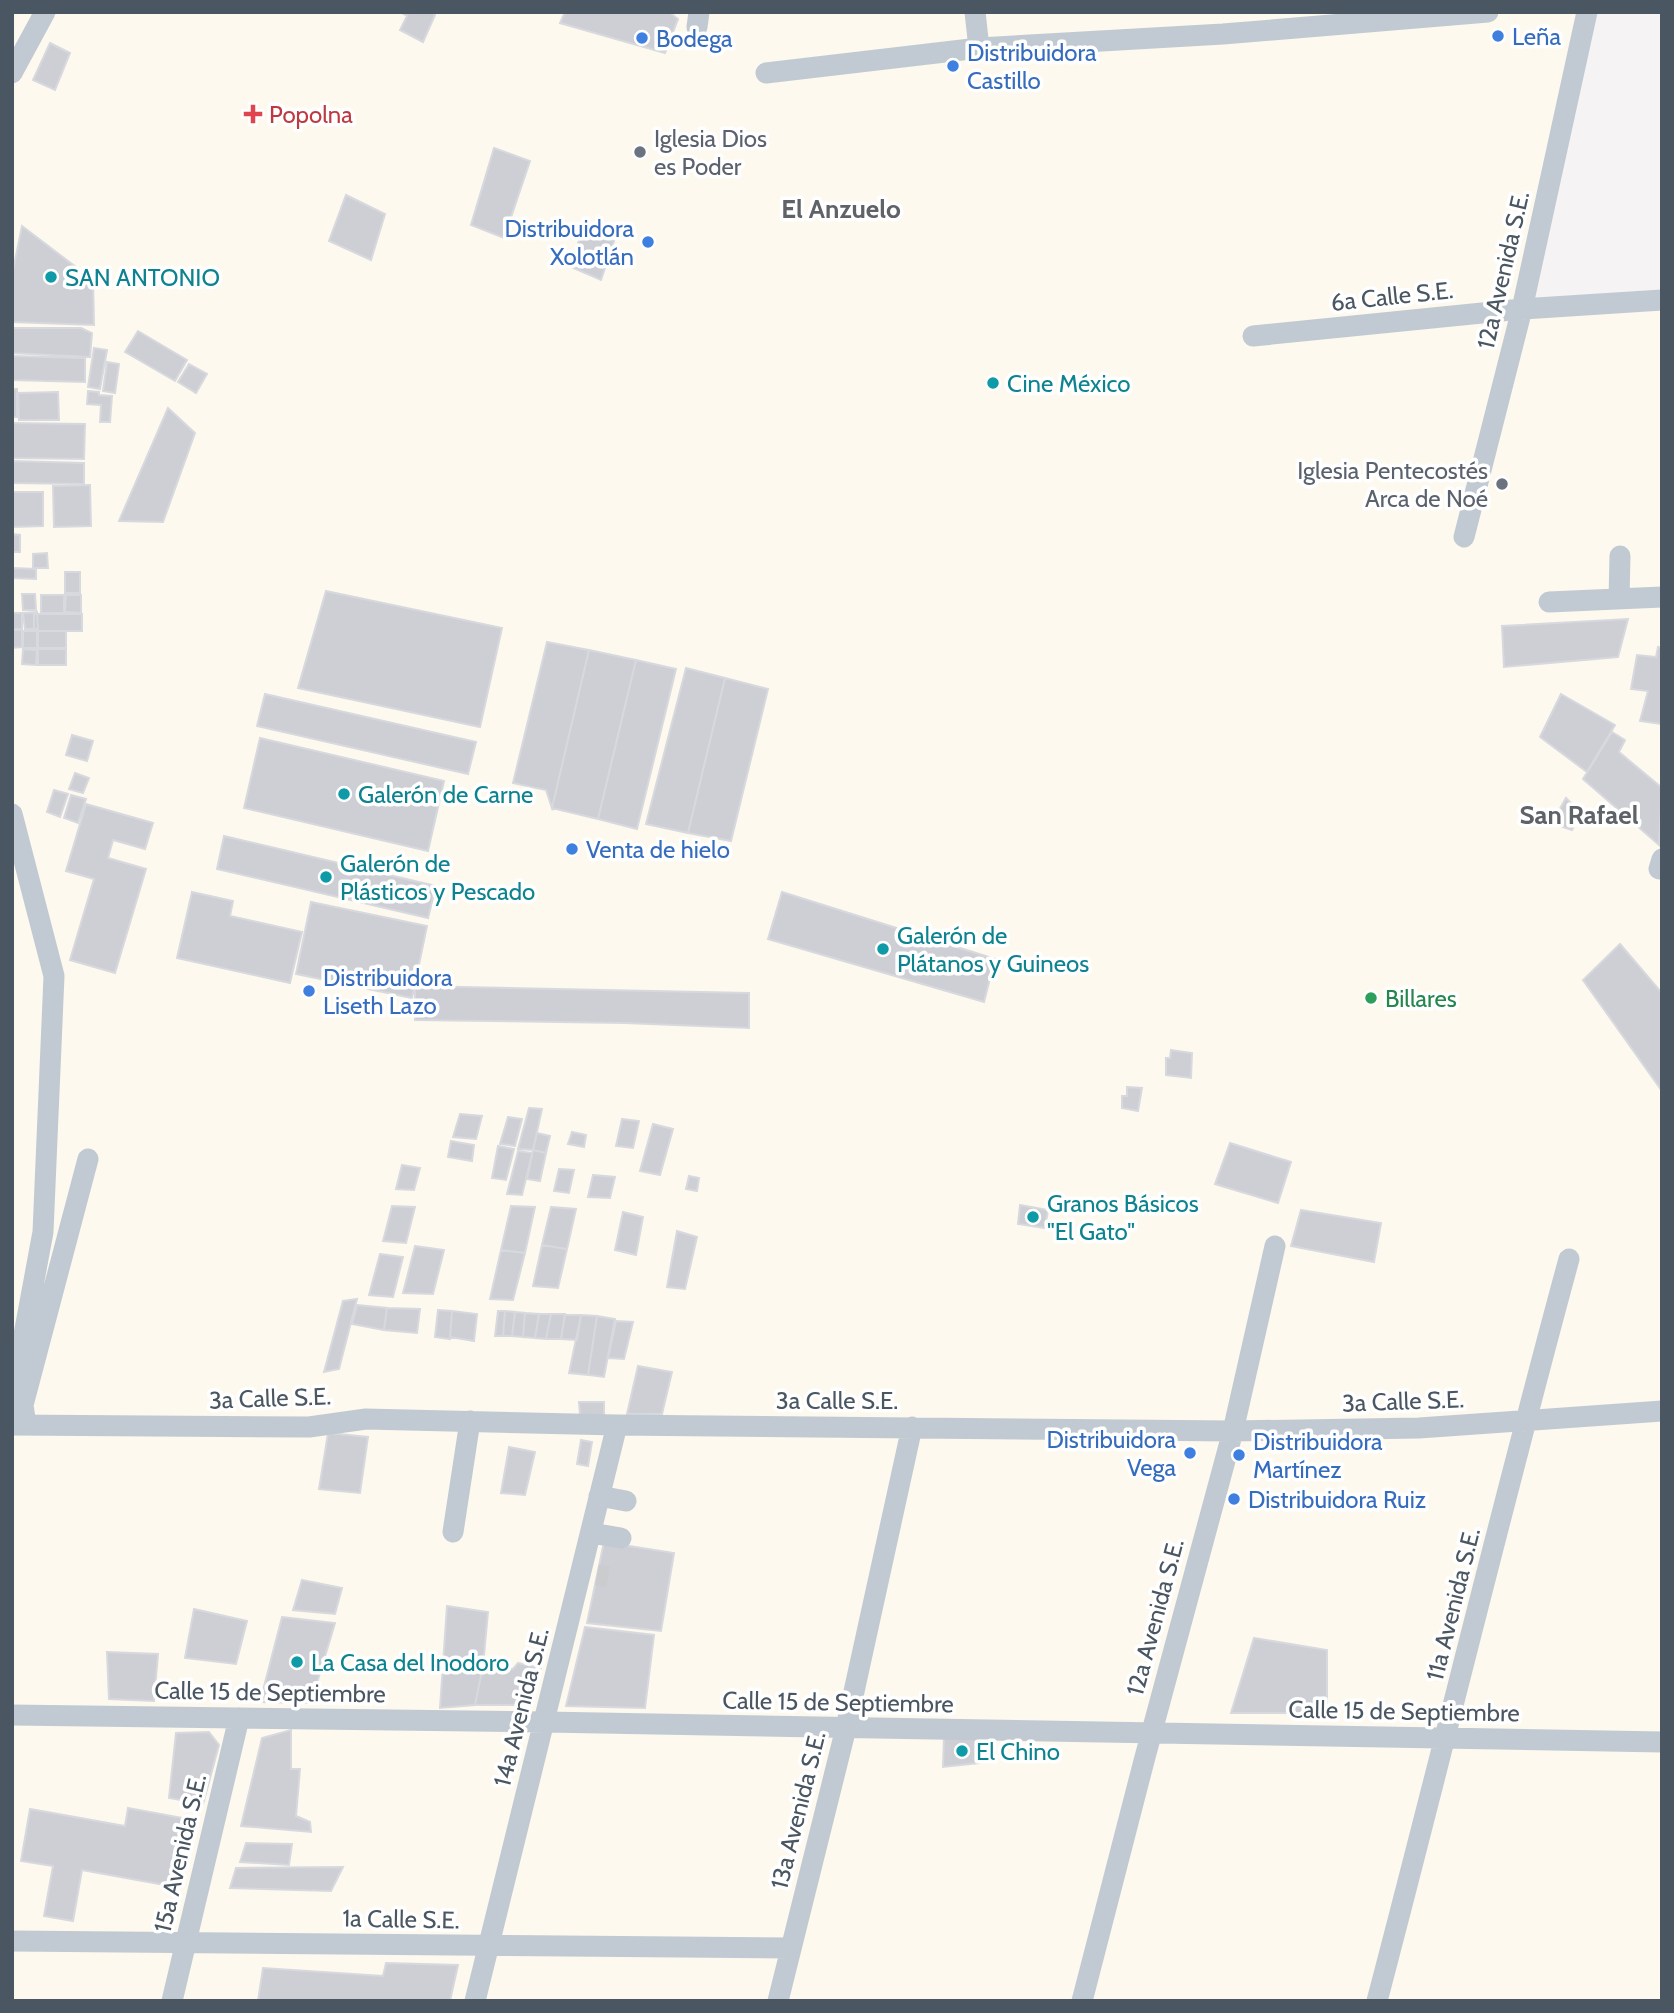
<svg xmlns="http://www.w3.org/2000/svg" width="1674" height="2013" font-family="Cabin,sans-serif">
	<rect width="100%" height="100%" fill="#f5f3f3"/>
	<path fill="#fdf9ef" d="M12 12H1587L1522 308 1662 299V2001H12Z"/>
	<path fill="#cdcfd5" stroke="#d7d9de" stroke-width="2" d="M400 12H432L435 15 423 42 400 30 407 16Z
		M565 12H669L678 19 665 53 560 23Z
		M50 43 70 53 55 90 33 80Z
		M494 148 530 161 504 238 471 225Z
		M346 195 385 214 371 260 329 241Z
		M22 226 93 280 94 325 12 322V275Z
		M582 230 614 241 601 280 571 267Z
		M12 328H81L92 333 90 357 12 353Z
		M138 331 187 360 175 381 125 352Z
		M94 348 107 350 100 389 88 387Z
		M12 356 85 358V382L12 380Z
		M107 362 119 364 115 393 103 391Z
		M189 364 207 374 196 393 178 382Z
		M12 389H17V417H12Z
		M88 391 99 392V395L112 396 110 422H100L101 405 87 404Z
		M58 392 59 420H19L18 393Z
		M168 408 195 433 163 522 119 521Z
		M12 423 85 424 84 459 12 458Z
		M12 461 84 463V484L12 483Z
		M90 485 91 526 54 527 53 486Z
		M12 492H43V526L12 527Z
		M12 534 20 535V552H12Z
		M47 553 48 568H33V554Z
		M12 568 36 569V579L12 578Z
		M65 572H80V593H65Z
		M326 591 502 628 480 727 298 688Z
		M22 594H35L36 610H23Z
		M41 595H64V613H41Z
		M66 595H81V613L65 612Z
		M37 612 38 629H25L23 613Z
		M12 613H22V629H12Z
		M34 614H82V631H34Z
		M1628 619 1618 657 1504 667 1502 626Z
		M12 630H22V647L12 648Z
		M23 631H37V648H23Z
		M38 631H66V648H38Z
		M547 642 589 650 552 808 546 790 513 783Z
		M1658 647 1662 648V724L1640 721 1648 691 1631 689 1637 655 1656 657Z
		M23 649 37 650 36 665 22 664Z
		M38 649H66V665H38Z
		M589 650 636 660 598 819 552 808Z
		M636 660 676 669 637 829 598 819Z
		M686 668 725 678 688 833 646 824Z
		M725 678 768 689 731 841 688 833Z
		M265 694 476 742 468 774 257 726Z
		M1561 694 1615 725 1587 772 1540 737Z
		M1612 732 1625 740 1619 752 1662 788 1659 845 1583 779Z
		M72 735 93 741 87 761 66 755Z
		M260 738 444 781 428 851 244 808Z
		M75 773 89 778 83 793 69 789Z
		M54 790 68 794 60 817 47 812Z
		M71 795 86 799 78 823 64 818Z
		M1566 798 1581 813 1572 830 1557 825 1563 818 1556 816Z
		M86 804 153 823 145 849 113 840 108 858 146 869 115 973 70 960 94 879 66 871Z
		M224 836 436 886 428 918 217 869Z
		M192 892 233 901 230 916 302 932 290 983 177 958Z
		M782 892 995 959 984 1002 768 939Z
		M311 902 427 926 412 998 296 974Z
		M1620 944 1662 993V1091L1583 980Z
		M415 986 749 993V1028L625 1023 415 1020Z
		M1171 1050 1192 1053 1191 1078 1166 1075V1058H1170Z
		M1127 1087 1142 1088 1138 1111 1122 1108V1096H1127Z
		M529 1108 542 1109 533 1150 518 1149Z
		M460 1114 482 1116 476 1139 453 1137Z
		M508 1117 522 1119 515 1146 500 1144Z
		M622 1119 639 1121 633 1148 616 1146Z
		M653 1124 673 1129 660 1175 640 1171Z
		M572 1132 586 1135 584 1147 568 1144Z
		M537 1133 550 1136 546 1153 533 1150Z
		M451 1141 474 1145 472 1161 448 1157Z
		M1230 1143 1291 1162 1278 1203 1215 1184Z
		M498 1146 514 1149 506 1180 492 1178Z
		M533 1150 522 1195 507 1194 518 1151 532 1153Z
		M533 1150 546 1153 540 1181 527 1179Z
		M402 1165 420 1168 414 1190 396 1189Z
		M559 1169 574 1170 569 1193 554 1191Z
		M593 1175 615 1177 610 1198 588 1197Z
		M689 1176 699 1178 697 1191 686 1189Z
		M1020 1205 1048 1210 1045 1228 1018 1224Z
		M392 1206 415 1207 406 1243 383 1241Z
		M511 1206 535 1207 525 1253 501 1250Z
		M551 1207 576 1209 567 1249 542 1245Z
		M1301 1210 1381 1223 1374 1262 1291 1246Z
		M623 1212 643 1217 636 1255 615 1250Z
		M677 1231 697 1237 685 1289 667 1287Z
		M542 1245 567 1249 558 1288 533 1286Z
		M415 1246 444 1250 433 1294 403 1293Z
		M501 1250 525 1253 513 1300 490 1299Z
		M380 1254 403 1257 393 1297 369 1295Z
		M357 1299 339 1369 324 1372 343 1301Z
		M357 1305 387 1308 384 1330 352 1324Z
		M387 1308 420 1309 417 1333 384 1330Z
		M438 1310 452 1311 450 1339 435 1337Z
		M452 1311 477 1314 474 1341 450 1337Z
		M498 1311H505L503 1336H495Z
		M505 1311 515 1312 512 1336H503Z
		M515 1312 525 1313 523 1337 512 1336Z
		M525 1313 539 1314 535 1338 523 1337Z
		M539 1314H551L546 1339 535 1338Z
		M551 1314H565L561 1339H546Z
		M565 1315H581L577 1340 561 1339Z
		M581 1315 597 1316 588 1375 569 1373Z
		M597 1316 615 1319 604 1377 588 1375Z
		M616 1321 633 1322 624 1359 608 1358Z
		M638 1366 672 1372 662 1414H627Z
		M579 1402H604V1416L580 1415Z
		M328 1433 368 1437 360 1493 319 1489Z
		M581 1440 592 1442 588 1466 577 1464Z
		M509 1447 535 1452 525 1495 501 1493Z
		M604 1542 674 1553 661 1631 587 1623Z
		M302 1580 342 1588 335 1614 293 1610Z
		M447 1606 488 1612 483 1666 475 1705 440 1708Z
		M194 1609 247 1621 236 1664 185 1658Z
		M282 1617 335 1623 311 1703 260 1702Z
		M585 1627 654 1635 645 1708 566 1706Z
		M1254 1638 1327 1650V1713H1231Z
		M107 1652 158 1654 154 1701 109 1699Z
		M518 1663 541 1668 530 1701 525 1705H475L483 1666 513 1669Z
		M291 1730V1769H300L296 1816 310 1822 311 1832 241 1826 262 1738Z
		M209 1732 219 1745 203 1804 169 1798 176 1733Z
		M944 1736 981 1738 979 1763 943 1767Z
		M128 1808 188 1819 176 1887 82 1870 73 1921 44 1916 53 1866 21 1861 30 1809 125 1826Z
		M246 1843 292 1844 289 1865 240 1862Z
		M343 1867 331 1891 230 1888 236 1868Z
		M386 1963 458 1965 450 2001H258L263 1968 383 1976Z"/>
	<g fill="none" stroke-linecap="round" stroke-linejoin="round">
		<path stroke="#caccce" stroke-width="21" stroke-dasharray="21 10" stroke-linecap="butt" d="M597 1575 608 1577"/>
		<path stroke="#c1cad2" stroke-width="21" d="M975 12 979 48
			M697 27 699 12
			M12 73 45 12
			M766 73 979 48 1223 34 1488 12
			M1253 336 1522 309 1662 300
			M1464 537 1522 309 1587 12
			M1619 599 1620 556
			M1549 602 1662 597
			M12 814 54 976 43 1232 12 1399
			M1659 869 1662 859
			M12 1425 309 1427 366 1419 617 1425 1233 1431 1419 1428 1662 1411
			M26 1425 23 1405 88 1159
			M599 1496 626 1501
			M453 1532 470 1421
			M591 1533 621 1538
			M12 1715 545 1722 1662 1742
			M12 1941 790 1948
			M172 2001 239 1718
			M475 2001 617 1425
			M778 2001 846 1728 912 1427
			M1082 2001 1145 1757 1233 1431 1275 1246
			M1377 2001C1442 1754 1502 1505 1569 1259"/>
	</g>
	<g fill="#3f7fe0" stroke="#fff" stroke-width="2.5">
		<circle cx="1498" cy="36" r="7"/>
		<circle cx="642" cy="38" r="7"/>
		<circle cx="953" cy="66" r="7"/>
		<circle cx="648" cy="242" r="7"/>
		<circle cx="572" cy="849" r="7"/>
		<circle cx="309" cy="991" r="7"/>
		<circle cx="1190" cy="1453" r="7"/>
		<circle cx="1239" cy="1455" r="7"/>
		<circle cx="1234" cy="1499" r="7"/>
	</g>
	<path fill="#e0444e" stroke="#fff" stroke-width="2.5" d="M249.5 103.5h7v7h7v7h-7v7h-7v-7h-7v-7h7z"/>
	<g fill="#6b7280" stroke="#fff" stroke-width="2.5">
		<circle cx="640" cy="152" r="7"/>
		<circle cx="1502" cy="484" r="7"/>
	</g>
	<g fill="#0f9aa8" stroke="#fff" stroke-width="2.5">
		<circle cx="51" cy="277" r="7"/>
		<circle cx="993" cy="383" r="7"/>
		<circle cx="344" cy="794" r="7"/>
		<circle cx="326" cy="877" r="7"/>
		<circle cx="883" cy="949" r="7"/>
		<circle cx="1033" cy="1217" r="7"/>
		<circle cx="297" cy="1662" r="7"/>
		<circle cx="962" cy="1751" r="7"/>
	</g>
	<circle fill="#2e9e5b" stroke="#fff" stroke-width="2.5" cx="1371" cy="998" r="7"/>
	<g text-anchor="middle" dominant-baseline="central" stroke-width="7" stroke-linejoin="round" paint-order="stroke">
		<g font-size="24" fill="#366cbe" stroke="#fff" text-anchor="start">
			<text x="1512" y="36">Leña</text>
			<text x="656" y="38">Bodega</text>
			<text x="967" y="52">Distribuidora<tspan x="967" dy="28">Castillo</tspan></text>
			<text x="634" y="228" text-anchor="end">Distribuidora<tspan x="634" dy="28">Xolotlán</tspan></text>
			<text x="586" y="849">Venta de hielo</text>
			<text x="323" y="977">Distribuidora<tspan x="323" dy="28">Liseth Lazo</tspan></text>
			<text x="1176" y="1439" text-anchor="end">Distribuidora<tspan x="1176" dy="28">Vega</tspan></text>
			<text x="1253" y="1441">Distribuidora<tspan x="1253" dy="28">Martínez</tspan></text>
			<text x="1248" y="1499">Distribuidora Ruiz</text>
		</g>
		<g font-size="24" fill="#be3a42" stroke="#fff" text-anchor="start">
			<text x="269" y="114">Popolna</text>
		</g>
		<g font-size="24" fill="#5b616d" stroke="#fff" text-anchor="start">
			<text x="654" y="138">Iglesia Dios<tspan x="654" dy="28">es Poder</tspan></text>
			<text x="1488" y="470" text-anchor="end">Iglesia Pentecostés<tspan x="1488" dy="28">Arca de Noé</tspan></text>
		</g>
		<g font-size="24" fill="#4a5661" stroke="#fff">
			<text transform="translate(1503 270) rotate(-77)">12a Avenida S.E.</text>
			<text transform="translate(1392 296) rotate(-6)">6a Calle S.E.</text>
			<text transform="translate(270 1398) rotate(-2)">3a Calle S.E.</text>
			<text x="837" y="1400">3a Calle S.E.</text>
			<text transform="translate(1403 1401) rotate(-2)">3a Calle S.E.</text>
			<text transform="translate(1453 1604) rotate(-76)">11a Avenida S.E.</text>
			<text transform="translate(1155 1617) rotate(-75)">12a Avenida S.E.</text>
			<text transform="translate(270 1692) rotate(1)">Calle 15 de Septiembre</text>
			<text transform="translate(838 1702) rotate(1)">Calle 15 de Septiembre</text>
			<text transform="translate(521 1707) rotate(-76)">14a Avenida S.E.</text>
			<text transform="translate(1404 1711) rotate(1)">Calle 15 de Septiembre</text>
			<text transform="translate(798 1810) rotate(-76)">13a Avenida S.E.</text>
			<text transform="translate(180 1853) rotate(-77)">15a Avenida S.E.</text>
			<text transform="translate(401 1919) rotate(1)">1a Calle S.E.</text>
		</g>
		<g font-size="24" fill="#0d838f" stroke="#fff" text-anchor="start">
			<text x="65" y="277">SAN ANTONIO</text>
			<text x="1007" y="383">Cine México</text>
			<text x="358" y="794">Galerón de Carne</text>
			<text x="340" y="863">Galerón de<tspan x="340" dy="28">Plásticos y Pescado</tspan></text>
			<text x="897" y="935">Galerón de<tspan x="897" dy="28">Plátanos y Guineos</tspan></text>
			<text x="1047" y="1203">Granos Básicos<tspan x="1047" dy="28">"El Gato"</tspan></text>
			<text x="311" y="1662">La Casa del Inodoro</text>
			<text x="976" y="1751">El Chino</text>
		</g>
		<g font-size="24" fill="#27864d" stroke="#fff" text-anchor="start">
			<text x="1385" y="998">Billares</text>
		</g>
		<g font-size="26" font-weight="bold" fill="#5f6368" stroke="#fff">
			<text x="841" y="209">El Anzuelo</text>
			<text x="1579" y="815">San Rafael</text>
		</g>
	</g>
	<rect width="1674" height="2013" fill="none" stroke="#4a5661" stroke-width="28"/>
</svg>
